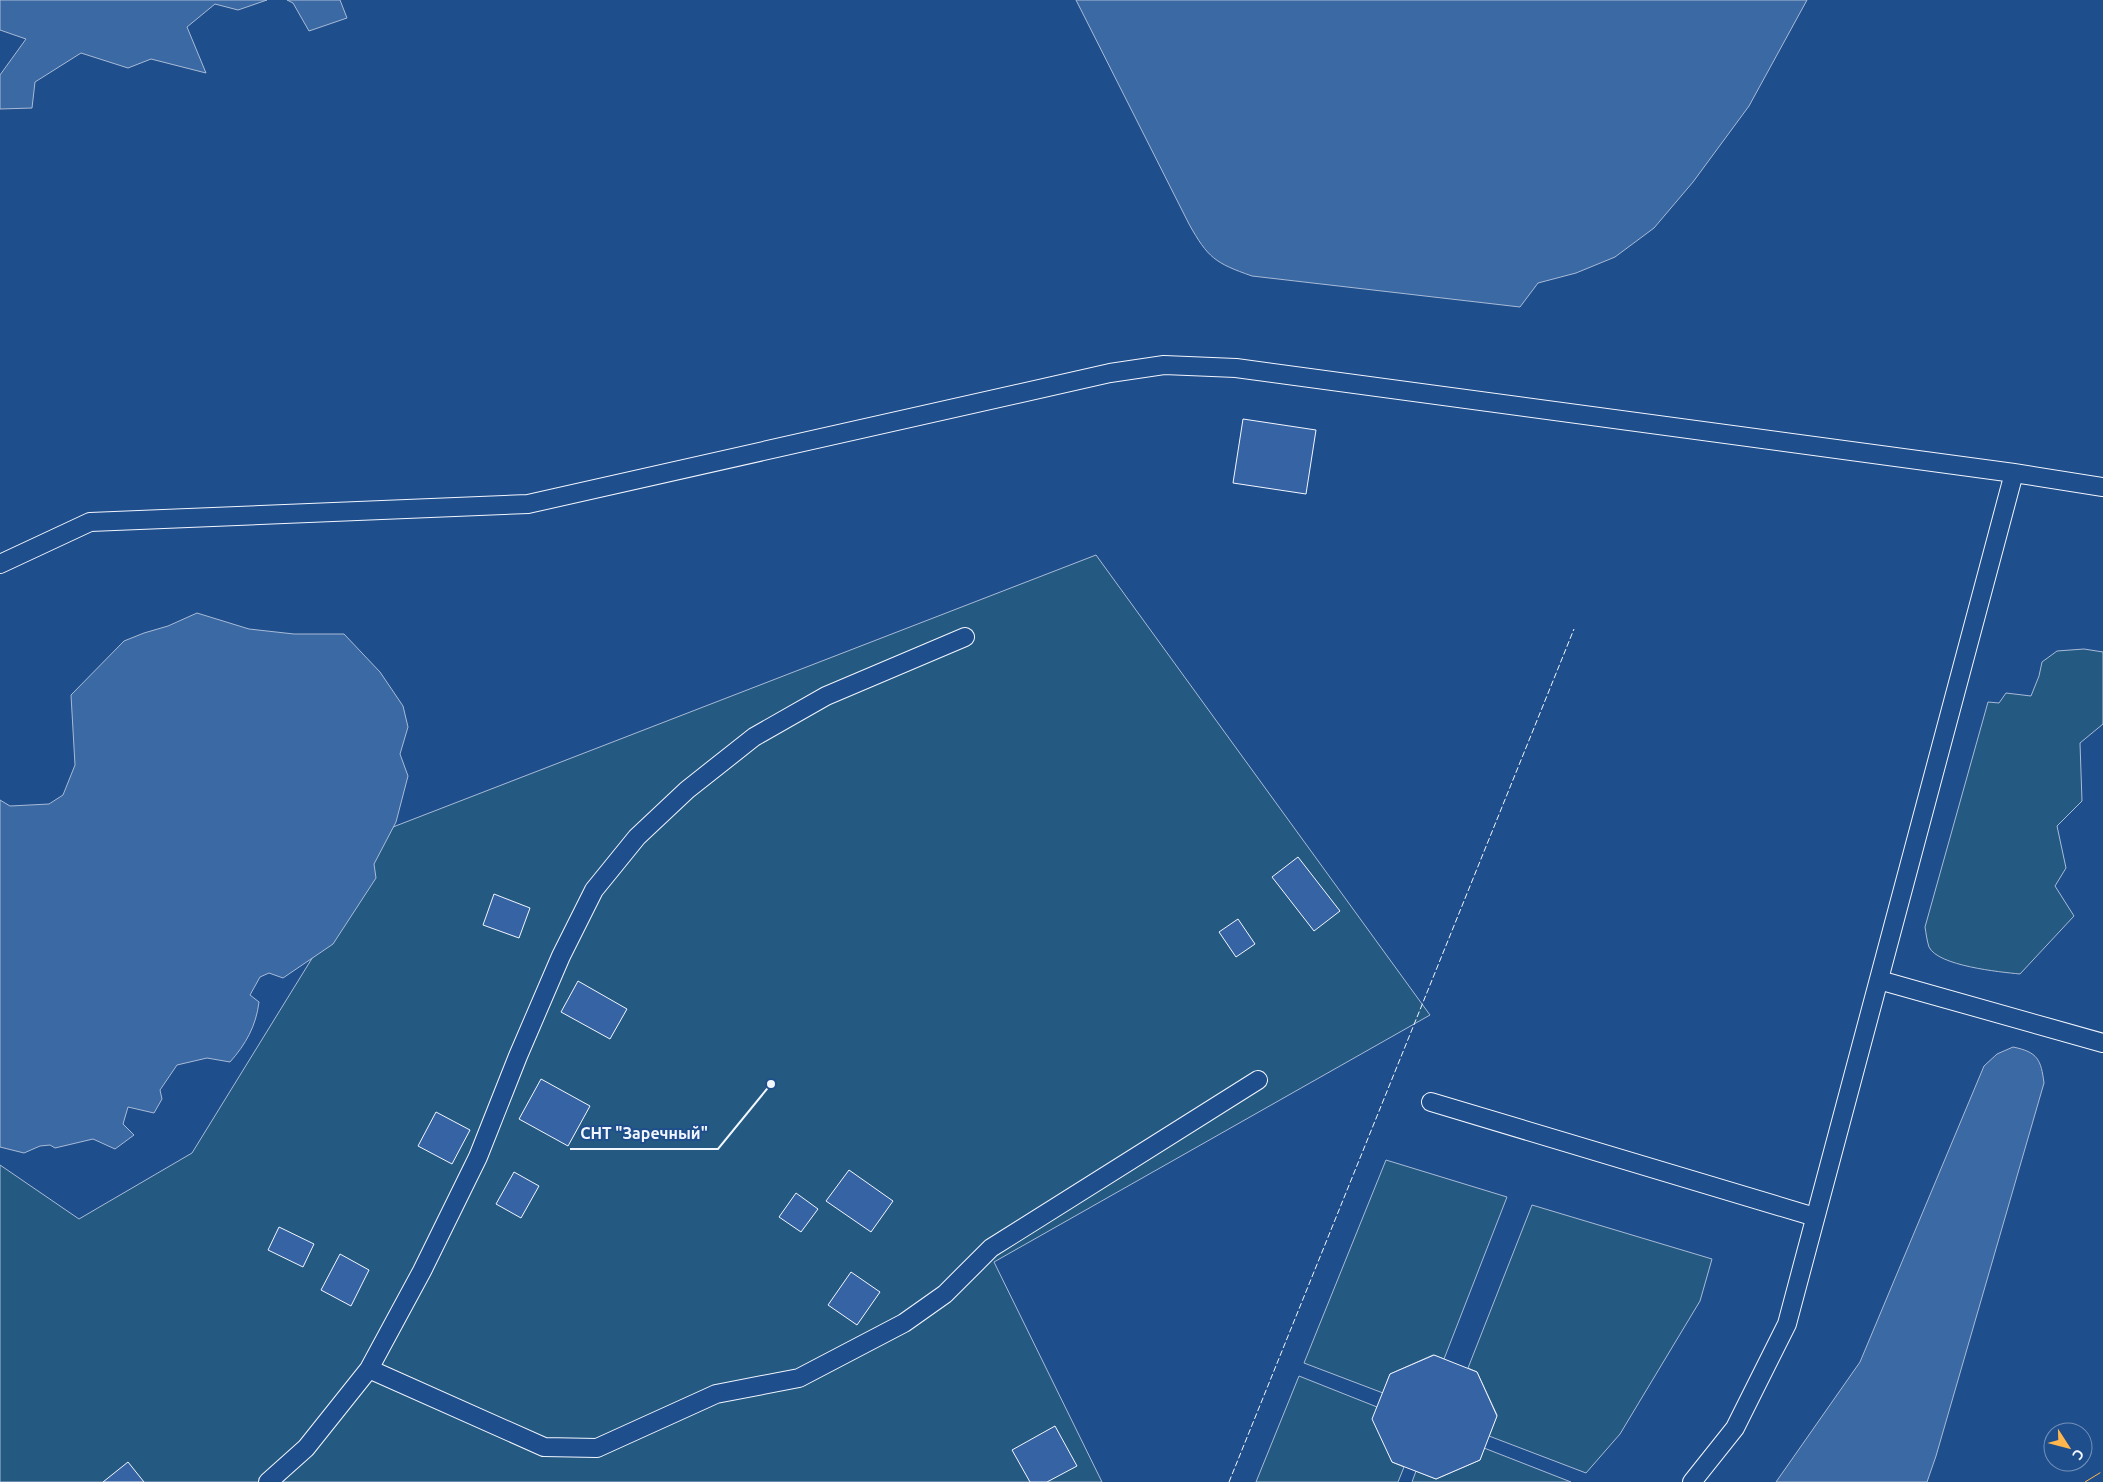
<svg xmlns="http://www.w3.org/2000/svg" width="2103" height="1482" font-family="Ubuntu,sans-serif">
	<rect width="100%" height="100%" fill="#1f4e8c"/>
	<path fill="#245a82" stroke="#a8bbd7" d="M1096 555 1430 1015 994 1262 1102 1482H0V1165L79 1219 192 1153 393 827Z
		M2084 649 2103 652V724L2080 743 2082 801 2057 826 2066 868 2055 886 2074 916 2020 974C2000 972 1938 966 1929 947 1927 941 1926 933 1925 927L1988 702 1999 703 2006 693 2031 696 2039 676 2042 662 2057 651Z
		M1386 1160 1507 1197 1444 1359 1433 1355 1390 1374 1383 1393 1304 1363Z
		M1532 1205 1712 1259 1700 1301 1620 1434 1586 1473 1489 1436 1497 1415 1477 1372 1468 1368Z
		M1299 1376 1377 1407 1392 1462 1404 1467 1398 1482H1256Z
		M1484 1448 1571 1482H1412L1416 1471 1436 1479 1480 1460Z"/>
	<path fill="#3b69a3" stroke="#a8bbd7" d="M0 0H267L238 10 215 4 187 27 206 73 151 59 128 68 81 53 35 82 32 108 0 109V75L26 39 0 30Z
		M287 0H340L347 18 309 31 293 3Z
		M1076 0H1807L1749 106 1693 182 1654 228 1615 257 1576 273 1538 283 1520 307 1252 276C1215 263 1208 258 1189 224Z
		M197 613 249 629 294 634H344L380 672 403 706 408 727 400 754 408 776 396 822 374 864 376 878 333 944 283 978 269 973 260 977 250 995 259 1002C256 1026 246 1044 230 1062L207 1058 177 1065 160 1090 162 1099 154 1113 128 1107 123 1124 134 1135 115 1149 93 1139 55 1148 50 1145 40 1146 24 1153 0 1147V800L10 806 49 804 63 795 75 765 71 695 124 641 144 633 168 626Z
		M2013 1047C2038 1052 2041 1060 2044 1083L1936 1456 1927 1482H1776L1860 1362 1984 1066 1997 1054Z"/>
	<path fill="#3563a3" stroke="#f2f6ff" d="M1243 419 1316 430 1306 494 1233 483Z
		M1298 857 1340 911 1314 931 1272 877Z
		M494 894 530 908 519 938 483 925Z
		M1238 919 1255 944 1236 957 1219 932Z
		M578 981 627 1009 610 1039 561 1012Z
		M541 1079 590 1106 568 1146 519 1119Z
		M436 1112 470 1130 452 1164 418 1146Z
		M849 1170 893 1201 871 1232 826 1201Z
		M514 1172 539 1186 521 1218 496 1204Z
		M796 1193 818 1209 801 1232 779 1217Z
		M279 1227 314 1244 303 1267 268 1250Z
		M340 1254 369 1270 351 1306 321 1290Z
		M851 1272 880 1292 857 1325 828 1305Z
		M1434 1355 1477 1372 1497 1416 1480 1460 1436 1479 1392 1462 1372 1419 1390 1374Z
		M1055 1426 1077 1466 1047 1482H1030L1012 1450Z
		M128 1462 144 1482H103Z"/>
	<g fill="none" stroke-linecap="round" stroke-linejoin="round">
		<defs>
			<path id="service" d="M0 564 90 522 528 504 1110 373 1164 365 1236 368 2014 473 2103 487
				M1879 980 2103 1043
				M1431 1102 1815 1217
				M369 1369 544 1447 597 1448 716 1394 799 1378 904 1323 945 1294 991 1248 1258 1080
				M268 1482 306 1448 369 1369 422 1271 478 1157 518 1056 561 956 594 890 637 837 687 790 754 737 826 696 965 637
				M1692 1482 1735 1428 1787 1324 2014 473"/>
		</defs>
		<use href="#service" stroke="#f2f6ff" stroke-width="20"/>
		<use href="#service" stroke="#1f4e8c" stroke-width="18"/>
		<path stroke="#f2f6ff" stroke-width="1" stroke-dasharray="6 2.5" stroke-linecap="butt" d="M1229 1482 1574 629"/>
		<path stroke="#ffb74d" stroke-width="1" stroke-dasharray="18 4 2.5 4" stroke-linecap="butt" d="M2085 1482 2103 1471"/>
	</g>
	<path fill="none" stroke="#f2f6ff" stroke-width="2" d="M771 1084L718 1149H570"/>
	<circle fill="#f2f6ff" stroke="#1f4e8c" stroke-width="2" cx="771" cy="1084" r="5"/>
	<g font-size="16" text-anchor="middle" font-weight="bold" fill="#f2f6ff" stroke="#1f4e8c" stroke-width="4" stroke-linejoin="round" paint-order="stroke">
		<text x="644" y="1139">СНТ "Заречный"</text>
	</g>
	<g transform="translate(2068 1447) rotate(126)"><circle r="24" fill="#1f4e8c" stroke="#7391ba"/>
	<path d="M0-4L9 19L0 12L-9 19Z" fill="#ffb74d"/>
	<text y="-8" font-size="14" font-weight="bold" text-anchor="middle" fill="#f2f6ff">С</text>
	</g>
</svg>
